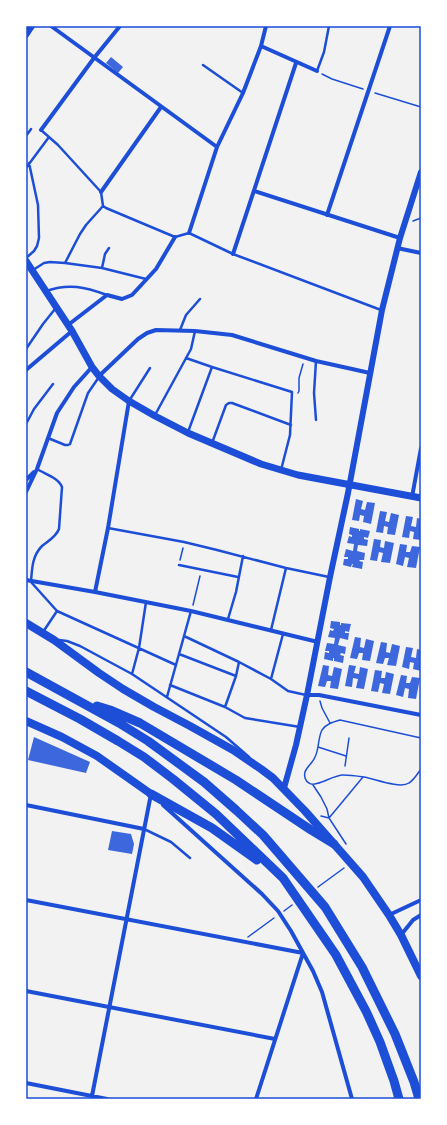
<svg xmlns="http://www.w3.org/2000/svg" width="447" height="1125" font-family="'Varela Round',sans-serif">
	<rect width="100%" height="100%" fill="#f2f2f2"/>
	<path fill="#3d67dc" d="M111 57 123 67 118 73 106 63Z
		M356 499 363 501 361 509 365 510 367 502 375 503 371 524 363 522 364 516 360 515 359 521 352 520Z
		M380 511 387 512 385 521 389 522 391 513 399 515 395 535 387 534 388 527 384 526 383 533 376 532Z
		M406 516 413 517 411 526 416 527 417 518 421 519V540L413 539 414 532 410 531 409 538 402 537Z
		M350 527 359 529V531H360V529L370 531 368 538 364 537V539L368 540 367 546 358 545 357 551 365 553 364 560H360L359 561 363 562 362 569 352 567 353 564H352L351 567 343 565 344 559H348V557H344L346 549 353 551 354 544 347 543 349 536 352 537V535L349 534Z
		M374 539 381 540 380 547 384 548 385 541 394 543 390 563 381 562 383 553 379 552 377 561 370 560Z
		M400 544 407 545 406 552H410L412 546 420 547 416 568 407 567 409 558 405 557 403 566 396 564Z
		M331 621 340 622V625H341V623L351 624 349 632 345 631V633H349L348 640 340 638 338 645 346 647 345 654 341 653 340 655 344 656 343 663 334 661V658H333V661L324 659 325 652 329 653V651H325L327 643 334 644 335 638 328 637 330 630 333 631 334 629 330 628Z
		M355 637 361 638 360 647 364 648 366 639 374 641 370 661 362 660 363 653H359L357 659 350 658Z
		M381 642 387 643 386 652 390 653 392 644 400 646 396 666 387 665 389 658H385L383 664 376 663Z
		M406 647 413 648 411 657 416 658 417 649 421 650V671L413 669 414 663 410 662 409 669 402 667Z
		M323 665 329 666 328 675 332 676 334 667 342 669 338 689 330 688 331 681H327L325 687 318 686Z
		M349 665 356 666 354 673 359 674 360 667 368 669 364 689 356 688 358 679 353 678 352 687 345 686Z
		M375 670 382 671 381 678H385L386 672 394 674 390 694 382 693 384 684 380 683 378 692 371 691Z
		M401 675 407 676 406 683H410L412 677 420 678 416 699 408 698 409 689 405 688 403 697 396 695Z
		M34 737 90 762 86 773 28 760Z
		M112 831 131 834 134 844 132 854 108 850Z"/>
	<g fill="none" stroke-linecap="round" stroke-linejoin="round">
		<path stroke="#1d4ed8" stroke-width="1.5" d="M322 74 332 79 363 89
			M375 93 421 107
			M413 221 421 218
			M298 393 299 391V378L303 364
			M180 560 183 548
			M193 605 200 576
			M320 701 322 708 330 723
			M421 738 340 720C333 722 326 724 322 730 318 737 319 750 315 757 313 763 307 766 305 772 304 776 305 781 309 783 315 788 333 775 343 775 350 775 357 776 364 777 375 779 400 789 409 783 414 780 418 773 421 769
			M318 747 346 756
			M345 766 349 738
			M313 785 321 797 327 809 329 818 346 844
			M321 816 329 818
			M329 818 363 777
			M318 887 344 868
			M284 911 292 905
			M248 937 274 918"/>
		<path stroke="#1d4ed8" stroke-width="2.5" d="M203 65 243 93
			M317 71 324 52 329 26
			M41 130 58 145 101 192 103 206 106 208 175 237 189 233 233 254 381 310
			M26 136 31 129
			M26 168 49 137
			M26 258 34 251 37 246 39 238 38 205 29 163
			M65 263 80 234 86 225 103 206
			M102 268 105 254 109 248
			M33 270 44 263 50 262 65 263 102 268 146 279
			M46 291C69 283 85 287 107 295
			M180 330 186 315 200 299
			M26 349 43 324 55 309
			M186 358 212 367 292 392 290 435 281 470
			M316 361 314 393 316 420
			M129 401 150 368
			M155 415 191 349 195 331
			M26 424 34 409 53 384
			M188 432 212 367
			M48 438 65 445H68L70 444 88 393 99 377
			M212 443 226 405 229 403H232L291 425
			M37 469C45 474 59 478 62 487L59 529C56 537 48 541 42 546 32 556 32 569 31 582L57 611 176 665
			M108 528 184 542 217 550 286 568 329 577
			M179 565 238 577
			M228 619 236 592 243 556
			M271 630 286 568
			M43 632 57 611
			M184 636 239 662 271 679 288 691 306 695
			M59 640 67 641 80 646 132 674 226 737 249 757
			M179 654 236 676
			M132 674 139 648 146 602
			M271 679 283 634
			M170 685 225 707 245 718 300 727
			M167 697 191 611
			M225 707 236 676 239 662
			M144 829 171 842 190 858"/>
		<path stroke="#1d4ed8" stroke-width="4" d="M51 26 217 147
			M261 46 317 71
			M41 130 94 58 120 26
			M254 191 400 238
			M101 192 161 107
			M327 215 390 26
			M189 233 217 147 243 93 261 46 266 26
			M397 248 421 253
			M233 254 296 63
			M68 325 107 295 122 299 132 295 156 269 175 237
			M26 370 72 331
			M99 376 138 339 147 333 156 330 195 331 232 335 316 361 370 373
			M26 480 34 472
			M26 492 37 469 57 413 74 387 92 367
			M412 497 421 448
			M26 580 95 592 191 611 318 642
			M95 592 108 528 129 401
			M307 695H319L421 715
			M26 805 144 829
			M163 805 262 894 278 911 291 931 313 971 322 992 352 1099
			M26 900 303 953
			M389 915 421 900
			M401 935 413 920 421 915
			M26 991 275 1039
			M26 1083 107 1099
			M92 1096 151 794
			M256 1099 303 953"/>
		<path stroke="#1d4ed8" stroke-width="6" d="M26 35 32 26
			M284 788 296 745 307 695 330 577 348 493 382 310 400 238 421 172"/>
		<path stroke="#1d4ed8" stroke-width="7" d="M26 261 72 331 92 367 99 376 112 389 129 401 155 416 188 433 261 464 298 475 421 498"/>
		<path stroke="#1d4ed8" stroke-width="8" d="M26 623 54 640 99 673 123 689 154 707 190 726 233 750 261 769 273 778 305 811 363 877 389 915 401 935 421 976
			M26 721 62 737 97 756 151 794"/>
		<path stroke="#1d4ed8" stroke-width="9" d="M26 672 119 723 148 741 204 782 236 810 263 835 325 907 362 967 395 1034 414 1082 419 1099
			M26 691 80 719 118 741 144 757 173 779 216 814 283 878 336 955 366 1011 380 1042 394 1081 399 1099
			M97 706 110 710 140 723 236 780 311 830 334 844
			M151 794 212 828 257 860"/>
	</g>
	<rect width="447" height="1125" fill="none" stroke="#ffffff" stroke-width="54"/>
	<rect x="27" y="27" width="393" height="1071" fill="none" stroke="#1d4ed8" stroke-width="1.5"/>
</svg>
